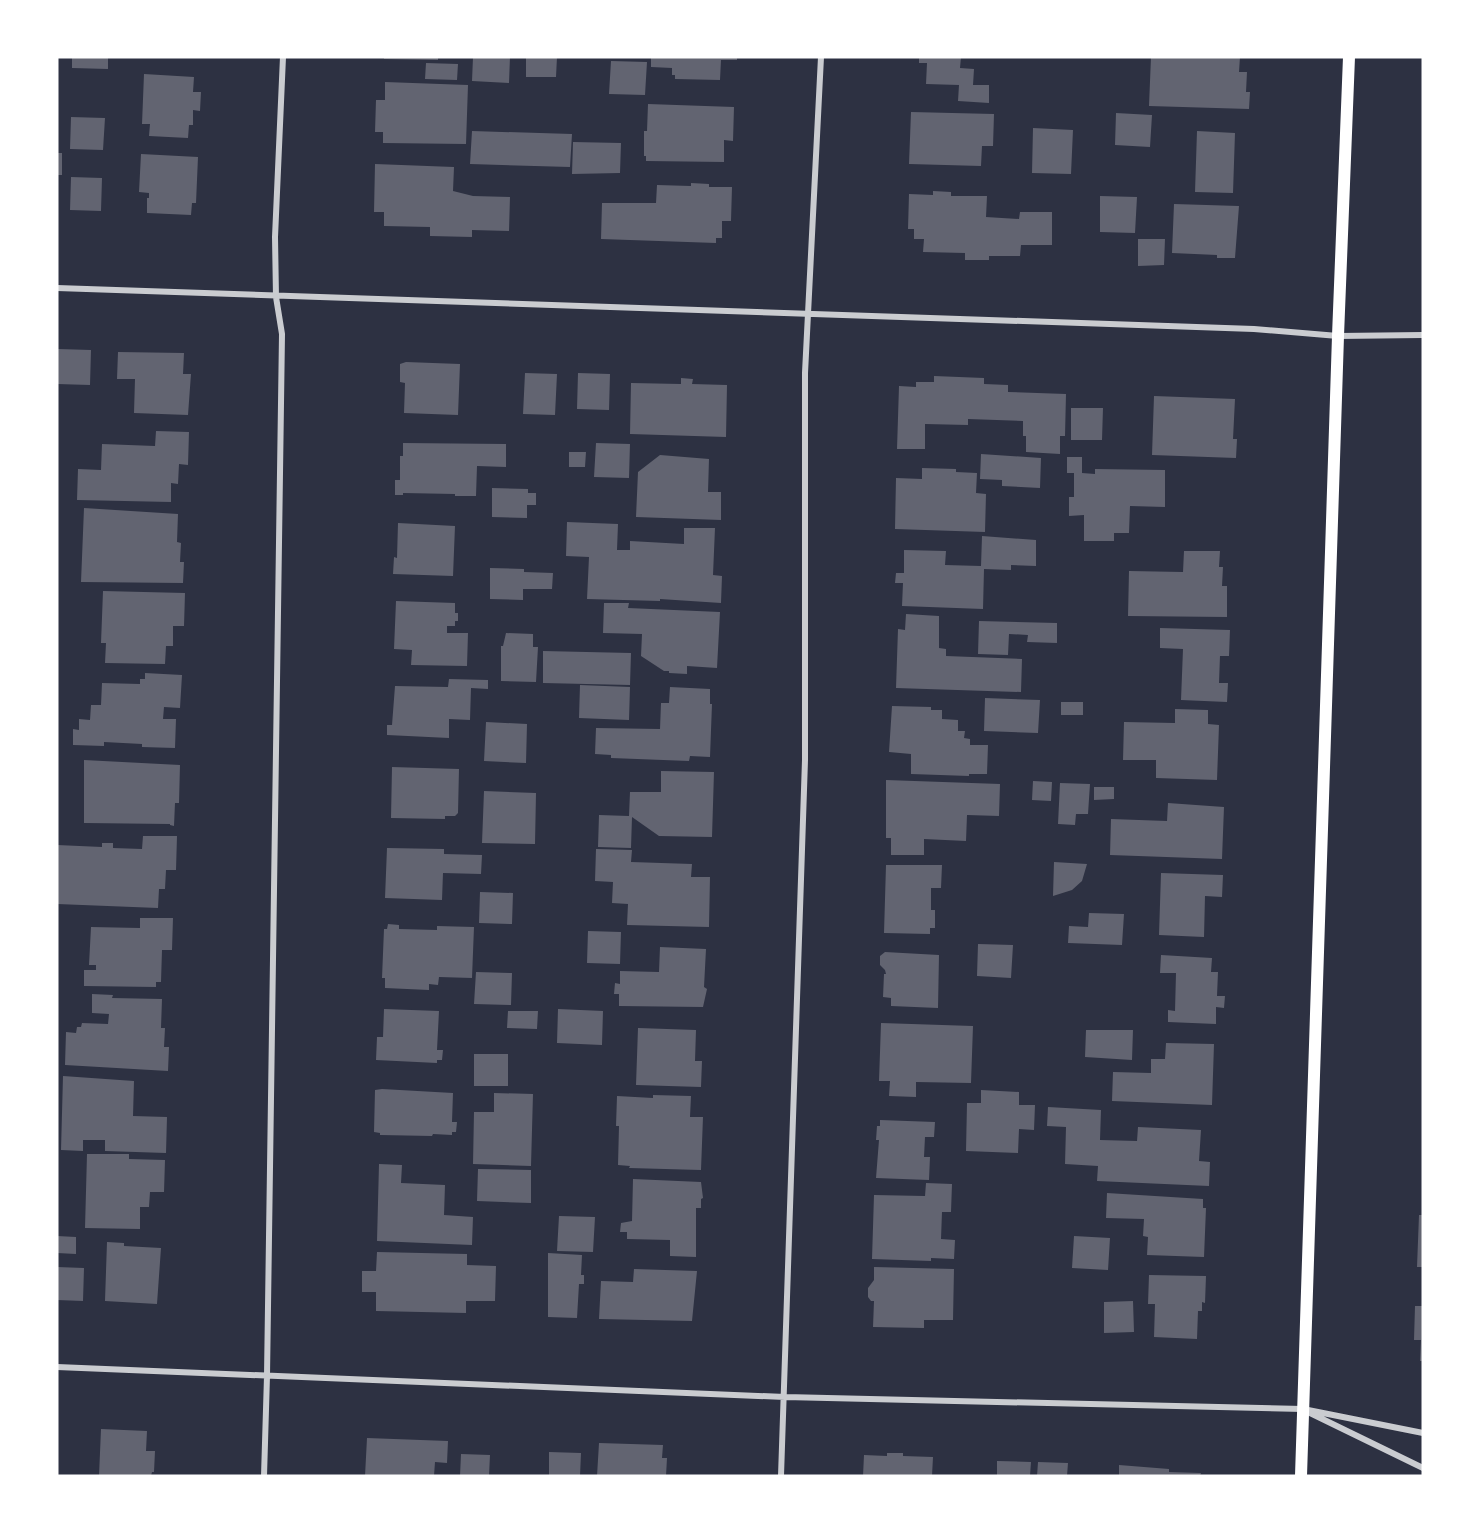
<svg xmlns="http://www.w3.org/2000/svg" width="1480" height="1533" font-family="Rubik,sans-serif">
	<rect width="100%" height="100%" fill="#2d3142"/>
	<path fill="#626471" d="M72 57H108V69L72 68Z
		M384 57H438V60L384 59Z
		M473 57H510L509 83 472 81Z
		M526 57H557L556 77H526Z
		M651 57H737V60H721L720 80 675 79V75H672V68L651 67Z
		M919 57H961L960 68 974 69 973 85H989V103L958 101 959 85 926 84 927 63H919Z
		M1151 57H1240L1239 72H1247L1246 92H1250L1249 109 1149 106Z
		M611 61 647 62 645 95 609 94Z
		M426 63 458 64 457 80 425 79Z
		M144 74 194 77 193 92H201L200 111 193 110V125H189L188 138 149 136 150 124H142Z
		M385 82 468 85 466 144 383 143V132H375L376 100H385Z
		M648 104 734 107 733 141 724 140V162L646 161V156H644V131H647Z
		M911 112 994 114 993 146H982L981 166 909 164Z
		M1116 113 1152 115 1150 147 1115 145Z
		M71 117 105 118 103 150 70 149Z
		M1033 128 1073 130 1071 174 1032 173Z
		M472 131 572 134 570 167 470 164Z
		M1197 131 1235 133 1233 193 1195 192Z
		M573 142 621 143 620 173 572 174Z
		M57 153H62V175H57Z
		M141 154 198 157 196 203H192L191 215 147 213V198H149V193L139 192Z
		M375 164 454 167 453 191 473 196 510 197 509 231 472 230V237L430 236V227L384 226V212H374Z
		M71 177 102 178 101 211 70 210Z
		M691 183 709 184V187H732L731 221H722V238H716V243L601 239 602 203H656L657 185 691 186Z
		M933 191 951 192V196H987L986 217 1019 219 1020 212H1052V245H1021L1020 256H989V260H965V253L923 252 924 239H914V229H908L909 194 933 195Z
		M1100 196 1137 197 1135 233 1100 232Z
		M1174 204 1239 206 1235 258H1217V255L1172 253Z
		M1138 239H1165L1164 265 1138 266Z
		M58 349 91 350 90 385 57 384Z
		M118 352 184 353 183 374H191L188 415 134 413 135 379H117Z
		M406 362 460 364 458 415 404 413 405 383 400 382V364Z
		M525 373 557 374 555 415 523 414Z
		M578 373 610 374 609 410 577 409Z
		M934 376 984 378V384L1008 385V392L1066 394 1065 436H1060V454L1026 452V436H1023V421L968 419V425L925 424V449H897L899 386 916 387V382H934Z
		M681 378 693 379 692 384 727 385 726 437 630 434 631 383 681 384Z
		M1154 396 1235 399 1233 439H1237L1236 458 1152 455Z
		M1071 408H1103L1102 440H1071Z
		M156 431 189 432 188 465 179 464 178 484 171 483V502L77 500 78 469 101 470 102 444 155 446Z
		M403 443 506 444V467L477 466 476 496H455V494L403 493V495H395V480H400V456H403Z
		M596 443 630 444 629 478 594 477Z
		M569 452H586L585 467H569Z
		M981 454 1041 458 1040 488 1002 486V480L980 479Z
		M660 455 709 459 708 492H721V520L636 517 638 472Z
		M1067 457H1082V473L1095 474V469L1165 470V507L1130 506 1129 533H1114V541H1084V515L1069 516V497H1074V473H1067Z
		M922 468 956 469V472L977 473 976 493 986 494 985 532 895 529 896 478 922 479Z
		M492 488 528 489V493H536V505H527V518L492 517Z
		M84 508 178 514 177 542 181 543 180 562H184L183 583 81 582Z
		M567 522 618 524 617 550H630V541L684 544V528H715L713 575 722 576 721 603 660 599V601L587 599 589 557 566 556Z
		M398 523 455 526 453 576 393 574 394 557 397 558Z
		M982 536 1036 540V566L1011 565V570L984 569 983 609 902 606 903 583H895L896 573H904V550L946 551 945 565 981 566Z
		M1184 551H1220L1219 567H1223L1222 586H1227V617L1128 616 1129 571 1183 572Z
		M490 568 524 569V572L553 573 552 589H523V600L490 599Z
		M103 591 185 593 184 626H173V646H166L165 664 105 663 106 643H101Z
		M396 601 455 603V613H458V621H455V626H447V633H468L467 666 411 665 412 650 394 649Z
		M604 603H629L628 608 720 612 717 668 687 666V674L669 673V671H664L641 656 642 634 603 633Z
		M906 614 939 616V648L946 649V656L1022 659 1021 692 896 688 898 629 905 630Z
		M979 621 1057 623V643L1027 642 1028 635 1009 634 1008 655 978 654Z
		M1160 628 1230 630 1229 656H1220L1219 683H1228L1227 702 1181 700 1183 649 1160 648Z
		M506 633 533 634V647H538L536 682 501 681V646H503Z
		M543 651 631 653 630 685 543 683Z
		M145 673 182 675 180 708 164 707 163 719H176L175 748 142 747V744L104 742V746L73 745V729L79 730V719L90 720 91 705H101L102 683 140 684V679H145Z
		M449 679 488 680V689L471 688 470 720 449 719V738L387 735V725H392L395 686 448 687Z
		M580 685 630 687 629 720 579 718Z
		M670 687 710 689V704H712L710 757 690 756 689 761 611 758V755L595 754 596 728 660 729 661 703H669Z
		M985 698 1040 700 1038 733 984 731Z
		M1061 702H1083V715H1061Z
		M892 706 931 707V710H942V719L958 720V731H965L964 738 970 739V745H988L987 774H969V776L911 774V754L889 752Z
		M1175 709 1208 710V724L1219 725 1217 780 1156 778V760H1123L1124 722 1175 723Z
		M486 722 527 724 526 763 484 761Z
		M84 760 180 765 179 803H175L174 826 170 825V824L84 823Z
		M392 767 459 769 458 813 455 816H445V819L391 818Z
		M661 771 714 772 712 837 659 836 632 817 631 848 598 847 599 815 629 816 630 792H661Z
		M886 780 1000 784 999 816 967 815 966 841 924 839V855H891V838H886Z
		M1033 781 1052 782 1051 801 1032 800Z
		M1060 783 1090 784 1088 814H1076L1075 825 1058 824Z
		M1094 787H1114V799L1094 800Z
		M484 791 536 793 535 844 482 843Z
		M1168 803 1224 807 1222 859 1110 855 1111 819 1167 821Z
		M143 836H177L176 870H166L165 889H159L158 908 57 904V845L102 847V843H113V848L142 849Z
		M387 848 444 849V854L482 855 481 874 443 873 442 900 385 898Z
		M596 849 632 850 631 862 692 864 691 877H710L709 927 627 925 628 904 612 903 613 882 595 881Z
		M1054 862 1087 864 1082 881 1072 890 1053 896Z
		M886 865H942L941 888H931V910H935V928H930V934L884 933Z
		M1161 873 1223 875 1222 897 1205 896 1204 937 1159 935Z
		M480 892 513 893 512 924 479 923Z
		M1089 913 1124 914 1122 945 1068 943 1069 926 1088 927Z
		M140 918H173L172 950H162L161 982H156V987L84 986V970H96V965H89L91 927 140 928Z
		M388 924 399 925V929L437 930V926L474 927 472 978 439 977 438 985 429 984V990L385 988V978H382L384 929H387Z
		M588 931 621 932 620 964 587 963Z
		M978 944 1013 945 1011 978 977 976Z
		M660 947 706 949 704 987 707 989 703 1007 619 1006V994H614L615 983 620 984V971L659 972Z
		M885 952 939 955 938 1008 891 1006V998L883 997 884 974H886L885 970 880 965V956Z
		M1161 955 1212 958 1211 972H1218L1217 996H1225L1224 1008 1216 1007V1024L1168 1022V1010L1175 1011 1176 973H1160Z
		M476 972 512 973 511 1005 474 1004Z
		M92 994 113 995 112 998 162 999 161 1028H165L164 1047H169L168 1071 65 1065 66 1032 76 1033 77 1027H81L82 1023 108 1024 109 1014 92 1013Z
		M384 1009 439 1011 437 1050H443L442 1060H437V1063L376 1060 377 1037H383Z
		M558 1009 603 1011 602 1045 557 1043Z
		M508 1011H538L537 1029 507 1028Z
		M881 1023 973 1026 971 1083 916 1082V1097L889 1096 890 1081H879Z
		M638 1028 696 1030 695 1061H702L701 1087 636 1085Z
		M1086 1030H1133L1132 1060 1085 1057Z
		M1166 1043 1214 1044 1212 1105 1112 1101 1113 1072 1151 1073V1059H1165Z
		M474 1054H508V1086H474Z
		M63 1076 134 1081 133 1116 167 1117 166 1153 105 1151V1140H83V1151L61 1150Z
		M382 1089 453 1093 452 1122H457L456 1132H452V1135L433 1134 432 1136 380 1135V1133L374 1132 375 1090Z
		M981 1090 1019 1092V1105H1035L1034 1130 1019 1129 1018 1153 966 1151 967 1103H981Z
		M494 1093 533 1094 531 1166 473 1164 474 1112H494Z
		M653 1095 691 1096 690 1117H703L701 1170 629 1168 630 1166 618 1165 619 1126H616L617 1096 653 1098Z
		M1048 1107 1101 1110 1100 1140 1137 1141 1138 1127 1201 1130 1199 1161 1210 1162 1209 1186 1097 1181 1098 1166 1065 1164 1066 1127 1047 1126Z
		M880 1120 935 1122 934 1137H925L924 1157H930L929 1180 876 1178 879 1140H876L877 1126H880Z
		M87 1154H129V1159L165 1160 164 1192H150L149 1207H140V1229L85 1228Z
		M379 1164 402 1165 401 1183 445 1185 444 1215 473 1217 472 1245 377 1241Z
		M478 1169 531 1170V1203L477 1201Z
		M633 1179 701 1182 703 1198 701 1199V1208H696V1257L670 1256V1240L627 1239V1232H620L621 1223 632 1221Z
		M926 1183 952 1184 951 1212H942L941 1239 955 1240 954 1259 931 1258V1261L872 1259 874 1195 925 1196Z
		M1107 1193 1203 1199V1208H1206L1204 1257 1147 1255 1148 1237 1143 1236 1144 1219 1106 1218Z
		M1419 1215H1423V1267H1417Z
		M559 1216 595 1217 593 1252 557 1251Z
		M57 1236 76 1237V1254L57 1253Z
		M1074 1236 1110 1238 1108 1270 1072 1268Z
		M107 1242 124 1243V1246L161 1248 157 1304 105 1301Z
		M377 1252 467 1254V1265L496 1266 495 1301H466V1313L376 1311V1292H362V1271H376Z
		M548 1253 582 1255 581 1275H584V1284H579L577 1318 548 1317Z
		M57 1267 84 1268 83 1301 57 1300Z
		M874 1267 954 1269 953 1320H924V1328L873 1327 874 1301H871L868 1297V1288L874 1280Z
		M634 1269 697 1271 692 1321 599 1319 601 1281 633 1282Z
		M1149 1275 1206 1276 1205 1303 1202 1302V1311H1198L1197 1339 1154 1337 1155 1304H1148Z
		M1133 1301 1134 1332 1104 1333V1302Z
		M1415 1306H1423V1361H1420L1421 1340H1414Z
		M101 1429 147 1431 146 1451H155L154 1472H152L151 1476H99Z
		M367 1438 448 1441 447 1463 435 1462 434 1476H365Z
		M599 1443 663 1445 662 1458H667L666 1476H597Z
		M549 1452 581 1453 580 1476H549Z
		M887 1453H903V1456L933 1457 932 1476H863L864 1455 887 1456Z
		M461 1454 490 1455 489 1476H460Z
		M997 1461 1031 1462 1030 1476H997Z
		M1038 1462 1068 1463 1067 1476H1037Z
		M1119 1465 1169 1469V1472L1201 1473 1200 1476H1119Z"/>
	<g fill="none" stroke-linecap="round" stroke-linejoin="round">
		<path stroke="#caccd0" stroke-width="6" d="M57 288 1254 329 1338 336 1423 335
			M57 1367 785 1397 1303 1409 1423 1433
			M1310 1413 1423 1468
			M264 1476 267 1376 282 334 276 297 275 237 283 57
			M781 1476 805 760V373L821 57"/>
		<path stroke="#fff" stroke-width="12" d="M1301 1476 1338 336 1349 57"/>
	</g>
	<rect width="1480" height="1533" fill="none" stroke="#ffffff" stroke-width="117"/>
</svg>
